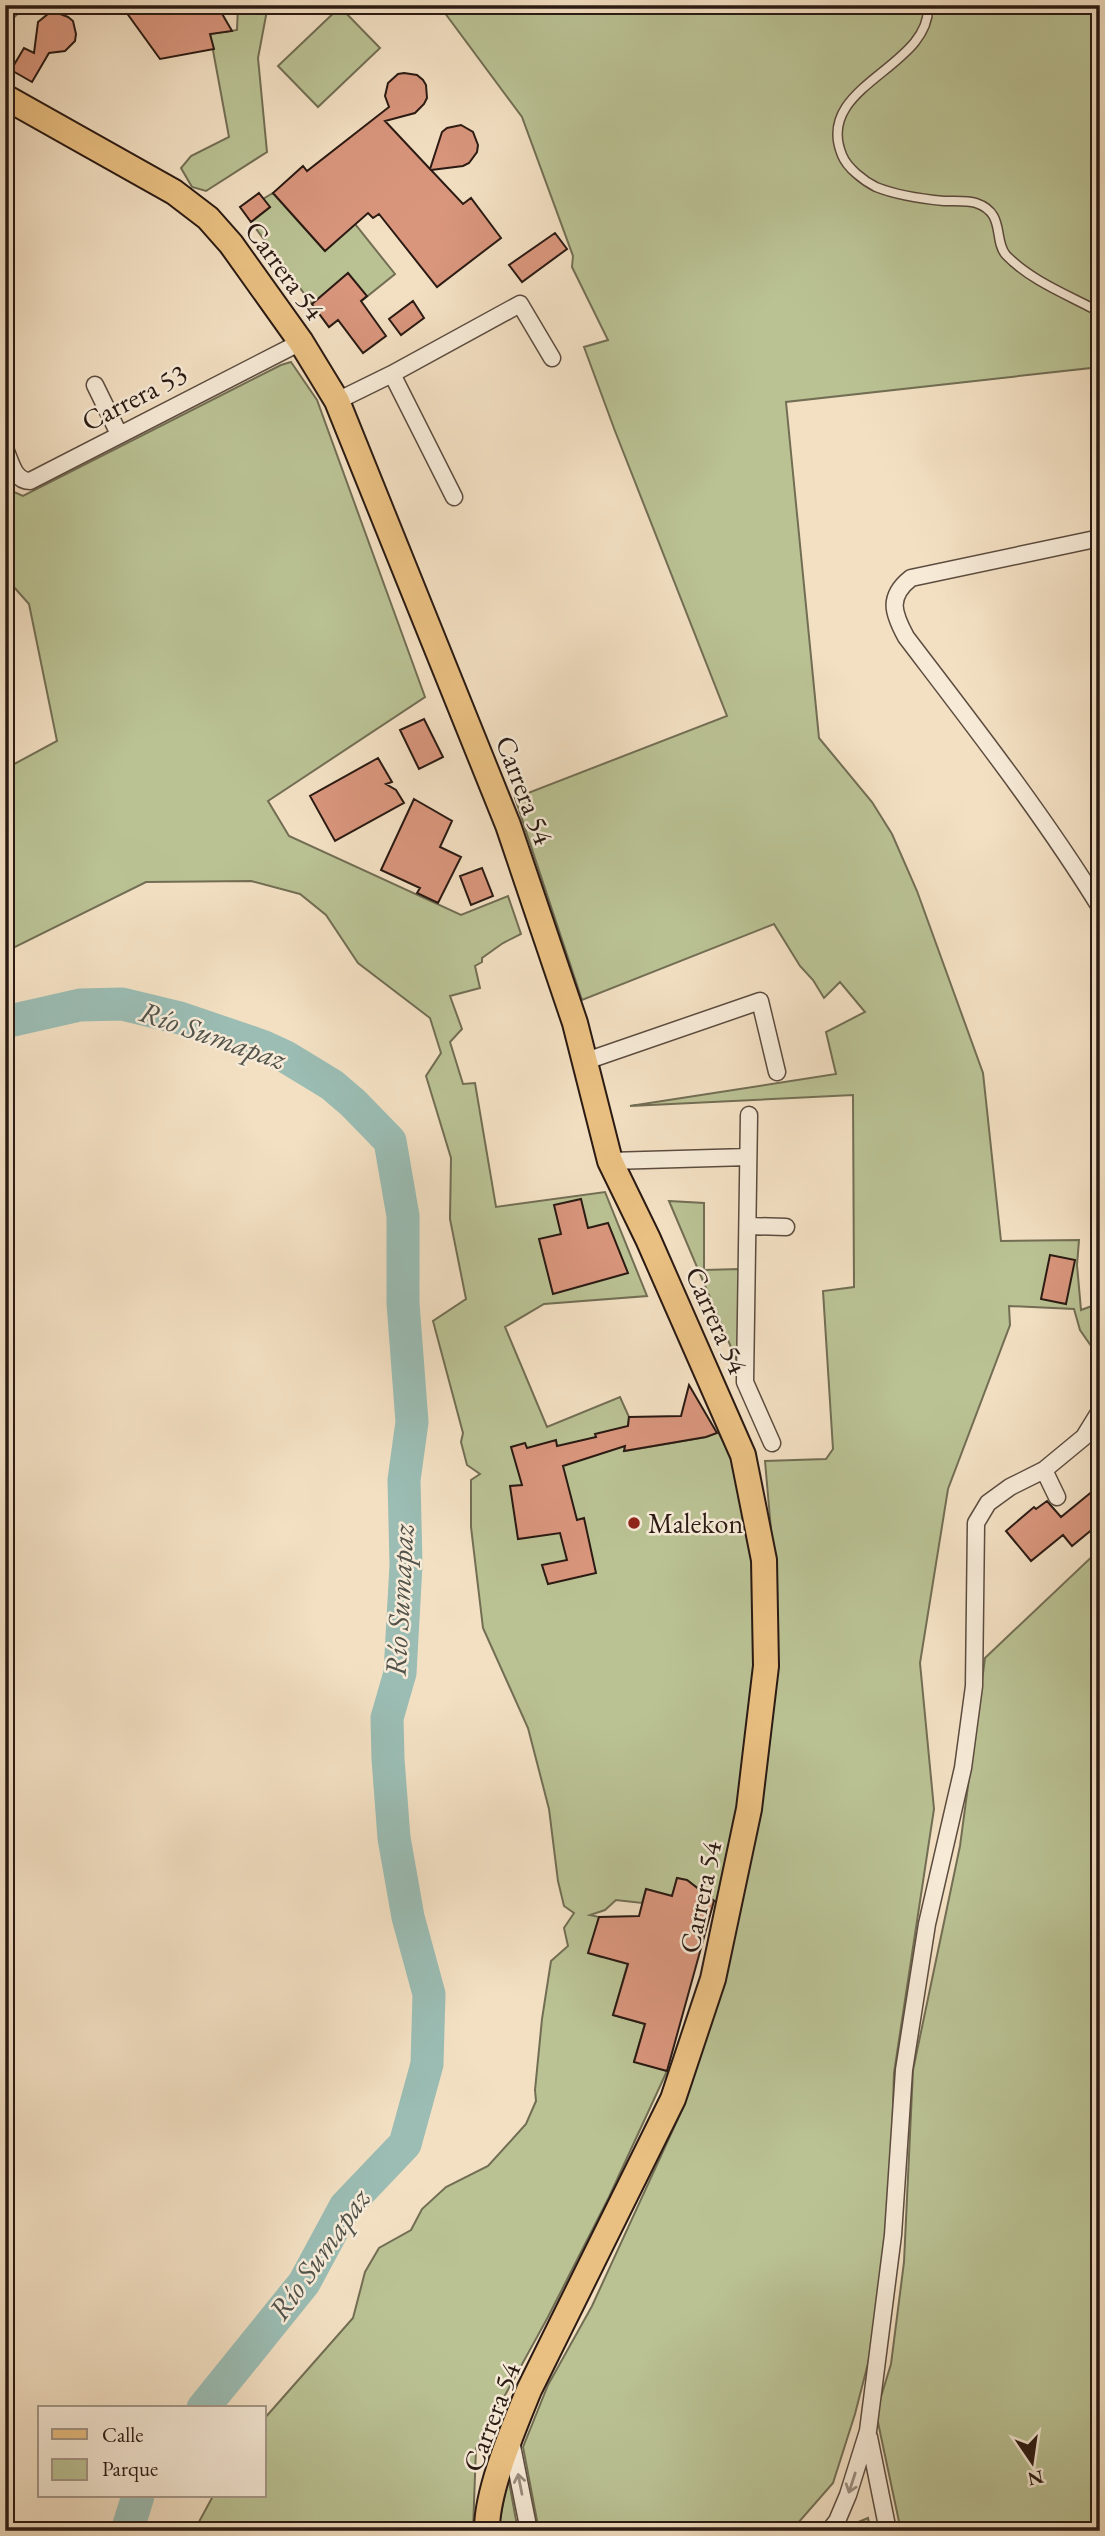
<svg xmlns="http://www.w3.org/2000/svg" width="1105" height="2536" font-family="'EB Garamond',serif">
	<rect width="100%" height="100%" fill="#f3e0c3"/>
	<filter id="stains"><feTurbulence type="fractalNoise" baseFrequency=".00286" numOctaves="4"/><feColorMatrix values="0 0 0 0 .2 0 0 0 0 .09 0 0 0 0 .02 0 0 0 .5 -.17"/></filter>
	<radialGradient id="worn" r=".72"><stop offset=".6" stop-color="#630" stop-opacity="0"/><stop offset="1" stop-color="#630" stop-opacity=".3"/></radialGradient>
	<path fill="#bac294" stroke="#726e54" stroke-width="2" d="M5 5H28L5 25Z
		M238 5H268L258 58 267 152 206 191 192 187 181 168 191 156 229 137 210 34 237 30Z
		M439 5H1100V367L786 402 819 738 872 802 892 834 917 891 983 1073 1001 1241 1079 1240 1077 1265 1081 1310 1100 1303 1098 1356 1080 1330 1074 1309 1009 1306 1010 1325 948 1489 920 1663 934 1809 894 2073 889 2230 874 2340 855 2414 833 2483 791 2531H539L523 2447 548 2385 592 2306 683 2108 721 1990 758 1825 774 1671V1564L765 1461 826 1459 833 1449 823 1291 854 1287 853 1095 630 1106 836 1074 826 1032 865 1012 840 982 824 998 813 980 800 966 774 924 582 1000 515 798 727 716 615 431 584 347 608 340 572 267 573 256 522 117Z
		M340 7 380 48 318 107 278 66Z
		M273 193 324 250 355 224 395 274 329 327 251 222 270 207 263 199Z
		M291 362 317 400 425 697 268 801 289 836 461 915 508 896 521 934 503 943 482 958V962L475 966 480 988 450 996 462 1029 450 1042 463 1084 475 1083 496 1207 605 1192 647 1296 544 1304 505 1327 547 1427 620 1397 629 1417 625 1451 706 1437 718 1432 741 1473 758 1556 759 1627 743 1811 716 1902 688 1881 677 1878 672 1896 646 1889 642 1903 616 1900 605 1910 590 1915 599 1917 589 1953 601 1957 605 1945 631 1952 613 2015 645 2024 634 2061 667 2071 609 2197 548 2317 476 2448 473 2531H194L213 2496H264V2419L353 2318 365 2272 379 2248 411 2230 422 2209 446 2187 488 2166 526 2124 536 2101 535 2090 542 2019 551 1961 568 1946 564 1928 574 1913 564 1906 558 1881 549 1809 528 1728 483 1628 471 1527V1480L480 1474 467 1465 461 1442 463 1433 433 1321 466 1299 450 1219 451 1158 426 1076 441 1053 430 1018 358 963 326 915 300 894 251 881 146 882 5 952V769L57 741 29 604 5 577V488L23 496 281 365Z
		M669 1201 704 1203V1270L739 1269V1366Z
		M1100 1549V2531H901L876 2413 891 2364 904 2262 913 2070 960 1846 985 1658Z
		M508 2476 518 2531H498Z
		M868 2518 871 2531H837Z"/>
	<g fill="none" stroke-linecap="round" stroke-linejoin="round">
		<path stroke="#9bbdb4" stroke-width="33" d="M5 1022 80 1005 122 1004 180 1018 262 1046 286 1057 332 1085 353 1103 390 1141 403 1216V1303L412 1422 404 1480 406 1565 400 1673 387 1718 388 1759 394 1838 408 1917 429 1994 427 2064 405 2144 345 2207 304 2283 203 2408
			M127 2531 138 2496"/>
	</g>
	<path fill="#d9967d" stroke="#2a1a13" stroke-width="2" d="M121 5H217L232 31 210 34 214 49 160 59Z
		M55 12 68 17 73 21 76 34 75 41 65 51 49 53 32 82 11 70 24 48 34 53 38 22 48 14Z
		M404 73 417 75 423 80 426 85 427 98 424 104 415 113 385 121 430 169 442 132 447 128 461 125 473 132 478 145 477 152 469 163 463 166 431 170 463 204 471 198 501 238 437 287 379 214 373 218 368 213 325 251 273 193 303 166 307 171 389 107 385 96 388 83 398 74Z
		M259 193 270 207 251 222 240 207Z
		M555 233 567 249 522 282 509 265Z
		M348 273 367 296 361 301 386 336 363 353 338 320 329 327 312 304Z
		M413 301 424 318 401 335 389 319Z
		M424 719 443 757 419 769 400 730Z
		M378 758 392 782 386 784 396 790 404 803 335 841 310 796Z
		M414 799 452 821 440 847 461 857 438 903 417 893 420 888 381 870Z
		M482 868 493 896 471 905 460 876Z
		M581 1199 588 1228 608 1223 628 1273 553 1294 539 1239 561 1234 554 1205Z
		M1050 1255 1075 1260 1066 1304 1041 1299Z
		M689 1385 717 1433 706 1437 624 1451 625 1446 563 1466 577 1520 584 1518 596 1573 548 1584 542 1565 567 1560 560 1533 518 1539 510 1486 522 1485 511 1447 525 1443 527 1448 556 1440 557 1446 596 1437 595 1434 628 1426 629 1417 681 1416Z
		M1100 1485V1523L1072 1546 1063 1535 1031 1561 1006 1531 1034 1507 1036 1509 1047 1501 1061 1517Z
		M677 1878 687 1880 714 1901 667 2071 634 2062 645 2024 613 2015 628 1964 588 1953 599 1917 639 1916 646 1889 672 1896Z"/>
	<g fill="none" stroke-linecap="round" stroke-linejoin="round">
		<defs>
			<path id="service" d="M928 5C932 68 813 85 842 155 847 168 864 181 876 187 896 195 923 199 944 201 954 201 967 200 976 203 1006 213 993 240 1006 255 1029 279 1063 293 1092 308L1100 309"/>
			<path id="minor" d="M392 374 454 497
				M95 385 119 434
				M337 401 392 374 520 304 552 358
				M5 449C11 462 14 481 30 481L301 342
				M1100 538 911 578C887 597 893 613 906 637 973 725 1042 813 1100 907
				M586 1061 760 1001 777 1072
				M749 1115 745 1382 772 1443
				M610 1161 748 1157
				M748 1226 786 1227
				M1044 1470 1057 1497
				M869 2437 888 2531
				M511 2441 529 2531
				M829 2531 837 2521 848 2495 868 2431 893 2235 904 2070 927 1924 963 1768 974 1686 976 1523 988 1503 1010 1487 1044 1470 1084 1437 1100 1411"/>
			<path id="primary" d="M5 97 174 192 208 218 231 244 301 342 337 401 508 825 575 1023 610 1161 648 1239 743 1455 764 1560 766 1666 749 1809 713 1979 673 2099 529 2390C514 2427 486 2492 487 2531"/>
		</defs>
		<use href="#service" stroke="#5c4c3f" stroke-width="11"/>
		<use href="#minor" stroke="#5c4c3f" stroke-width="19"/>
		<use href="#primary" stroke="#2a1a13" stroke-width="28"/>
		<use href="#service" stroke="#f7ebd8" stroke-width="8"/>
		<use href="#minor" stroke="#f7ebd8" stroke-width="16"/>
		<use href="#primary" stroke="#eac082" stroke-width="24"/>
	</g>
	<defs><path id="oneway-shaft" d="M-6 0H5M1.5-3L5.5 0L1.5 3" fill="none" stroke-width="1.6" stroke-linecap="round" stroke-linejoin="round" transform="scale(1.75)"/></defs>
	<g stroke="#9b8d7f">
		<use href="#oneway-shaft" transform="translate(852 2483) rotate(108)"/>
		<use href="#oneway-shaft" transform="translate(520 2484) rotate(-101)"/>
	</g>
	<circle fill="#8f2418" stroke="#f7ebd8" stroke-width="2.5" cx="634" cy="1523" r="7"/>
	<g text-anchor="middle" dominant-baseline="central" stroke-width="5" stroke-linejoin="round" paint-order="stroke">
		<g font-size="28" fill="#2a1a13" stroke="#f7ebd8">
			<text transform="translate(285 270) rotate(54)">Carrera 54</text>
			<text transform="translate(134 397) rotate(-27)">Carrera 53</text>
			<text transform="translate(525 790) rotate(69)">Carrera 54</text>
			<text transform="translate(717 1320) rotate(66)">Carrera 54</text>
			<text transform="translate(700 1897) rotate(-78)">Carrera 54</text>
			<text transform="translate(491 2417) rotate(-69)">Carrera 54</text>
		</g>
		<g font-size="28" fill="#2a1a13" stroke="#f7ebd8" text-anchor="start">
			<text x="648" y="1523">Malekon</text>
		</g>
		<g font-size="30" font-style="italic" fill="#52534b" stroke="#f7ebd8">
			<text transform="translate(213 1035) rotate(19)">Río Sumapaz</text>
			<text transform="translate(399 1600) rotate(-87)">Río Sumapaz</text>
			<text transform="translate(319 2254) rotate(-55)">Río Sumapaz</text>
		</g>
	</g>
	<rect width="1105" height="2536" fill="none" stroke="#f3e0c3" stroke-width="28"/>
	<rect x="7" y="7" width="1091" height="2522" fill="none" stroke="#2a1a13" stroke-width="3.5"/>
	<rect x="14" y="14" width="1077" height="2508" fill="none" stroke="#2a1a13" stroke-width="2"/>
	<rect x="38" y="2406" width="228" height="91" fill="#f7ebd8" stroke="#a59789" stroke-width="2"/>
	<rect x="52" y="2429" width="35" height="10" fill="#eac082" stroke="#a59789" stroke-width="2"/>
	<text x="102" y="2442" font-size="21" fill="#2a1a13">Calle</text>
	<rect x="52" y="2459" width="35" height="21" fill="#bac294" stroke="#a59789" stroke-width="2"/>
	<text x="102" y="2476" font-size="21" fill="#2a1a13">Parque</text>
	<g transform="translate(1032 2462) rotate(167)" stroke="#f7ebd8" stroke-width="5" paint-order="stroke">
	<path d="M0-5L12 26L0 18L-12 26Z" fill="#2a1a13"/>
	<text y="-10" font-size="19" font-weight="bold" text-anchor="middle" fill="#2a1a13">N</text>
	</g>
	<rect width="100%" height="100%" filter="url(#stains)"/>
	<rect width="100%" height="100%" fill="url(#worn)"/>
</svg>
